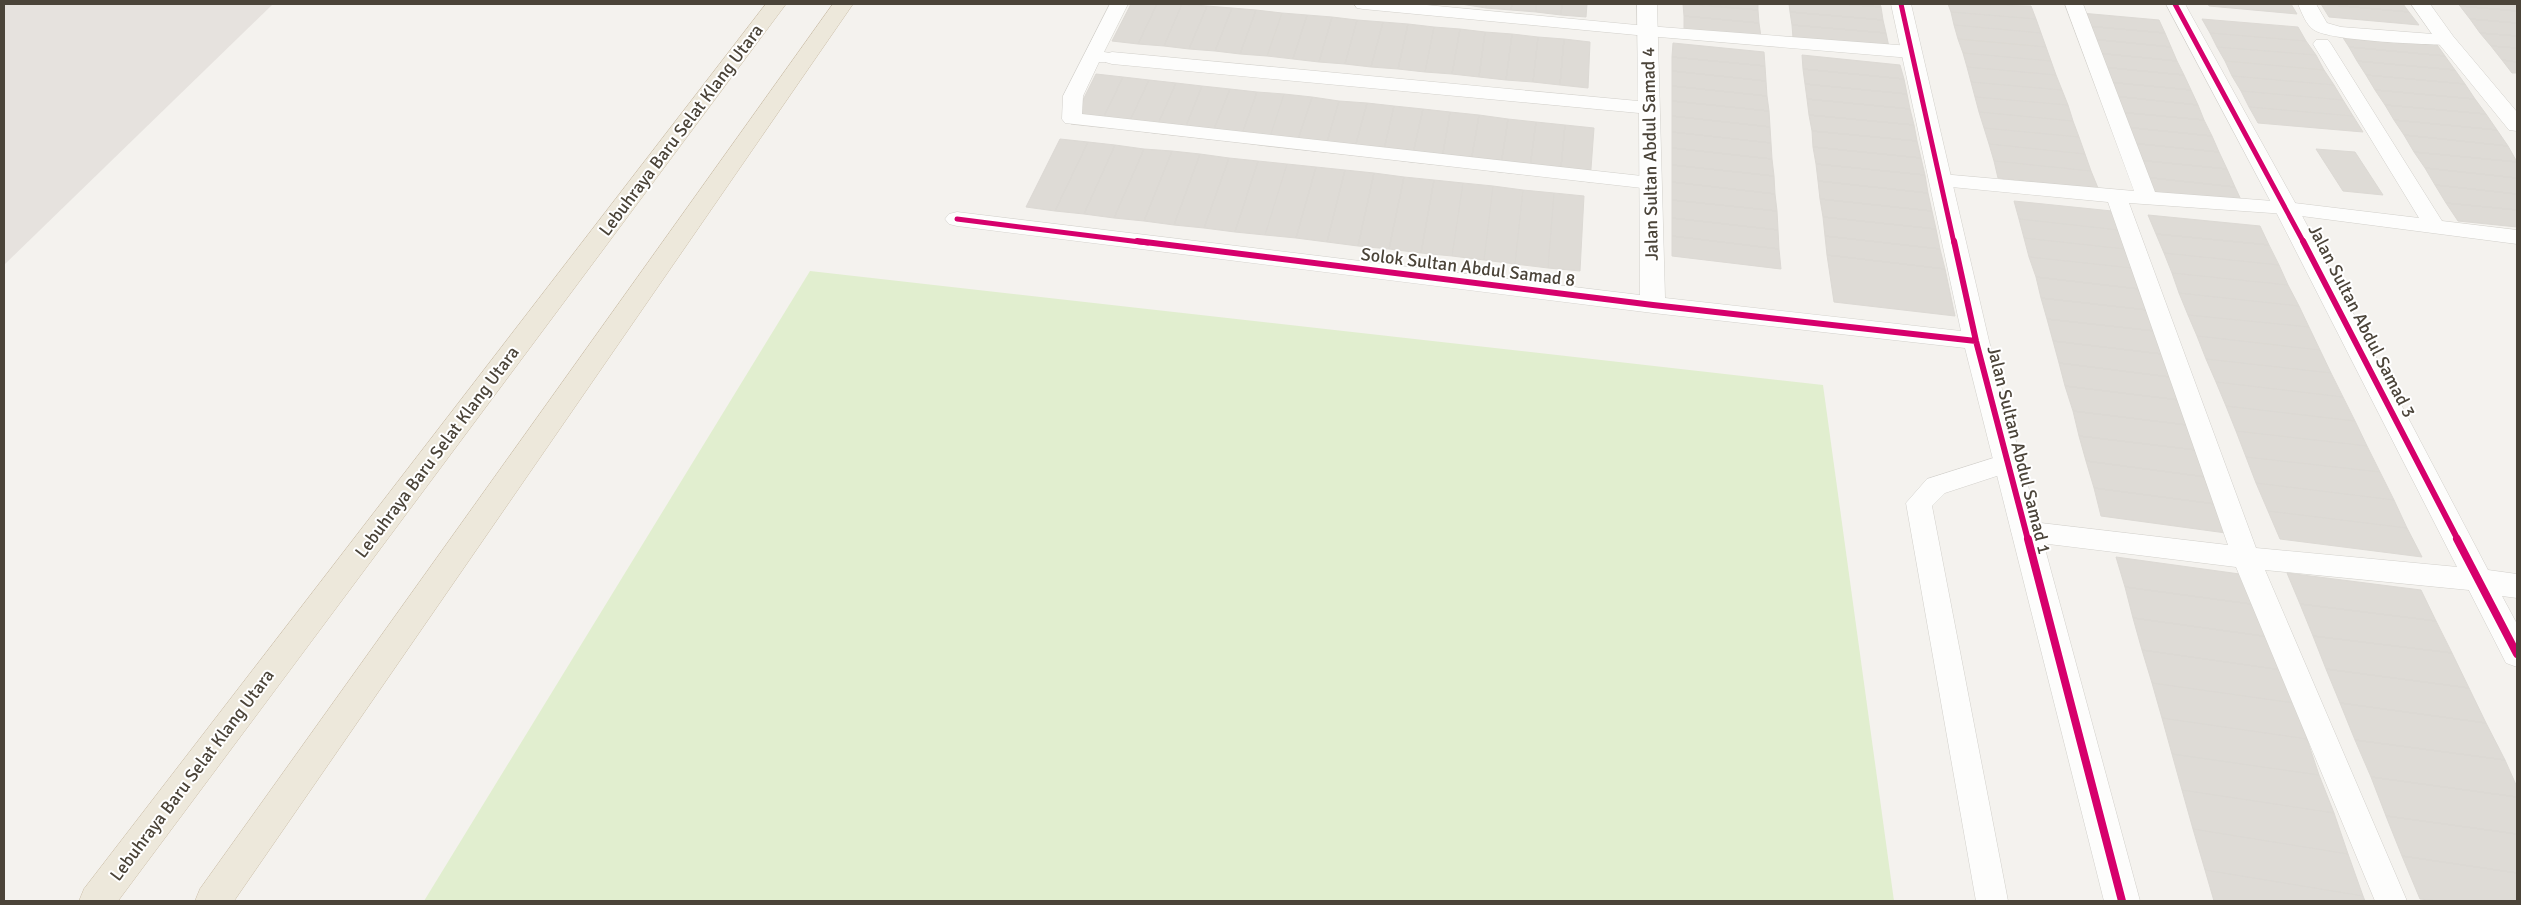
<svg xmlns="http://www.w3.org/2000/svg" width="2521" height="905" font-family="Signika,sans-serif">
	<rect width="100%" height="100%" fill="#f4f2ee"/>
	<path fill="#e6e2de" d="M4 4H273L4 265Z"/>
	<path fill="#e1eecf" d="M810 271 1823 385 1894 901H424Z"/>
	<path fill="#dedbd6" stroke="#dcd9d4" d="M1131 4H1157L1138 44 1112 41Z
		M1157 4H1182L1164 46 1138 44Z
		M1182 4 1207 6 1189 49 1164 46Z
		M1461 4H1486V8Z
		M1486 4H1512L1511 10 1486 8Z
		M1512 4H1536V12L1511 10Z
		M1536 4H1562L1561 15 1536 12Z
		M1562 4H1587L1586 17 1561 15Z
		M1683 4 1758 10 1759 23 1684 16Z
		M1694 4H1758V10Z
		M1789 4H1842L1881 7 1883 20 1790 12Z
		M1842 4H1880L1881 7Z
		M1948 4 2031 6 2036 19 1951 12Z
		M2208 4H2291L2297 14 2209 6Z
		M2321 4 2409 12 2419 25 2329 17Z
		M2321 4H2403L2409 12Z
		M2458 4H2517V11L2460 6Z
		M1207 6 1232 8 1215 51 1189 49Z
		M2460 6 2517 11V23L2470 19Z
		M1232 8 1256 10 1240 54 1215 51Z
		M1256 10 1282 13 1267 56 1240 54Z
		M1790 12 1883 20 1886 33 1792 25Z
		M1951 12 2036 19 2041 33 1954 25Z
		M1282 13 1307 15 1293 59 1267 56Z
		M2081 13 2159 20 2165 33 2086 26Z
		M1307 15 1332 17 1319 62 1293 59Z
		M1684 16 1759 23 1761 37 1684 30Z
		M1332 17 1357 20 1345 64 1319 62Z
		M2202 19 2298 27 2306 41 2210 33Z
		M2470 19 2517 23V36L2480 33Z
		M1357 20 1383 22 1371 67 1345 64Z
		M1383 22 1408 24 1398 69 1371 67Z
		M1408 24 1434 27 1425 72 1398 69Z
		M1792 25 1886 33 1889 47 1793 38Z
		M1954 25 2041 33 2046 47 1958 39Z
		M2086 26 2165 33 2171 47 2091 39Z
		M1434 27 1460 29 1452 74 1425 72Z
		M1460 29 1485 32 1479 77 1452 74Z
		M1485 32 1512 34 1506 80 1479 77Z
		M2210 33 2306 41 2316 55 2217 47Z
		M2340 33 2435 42 2445 56 2349 47Z
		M2480 33 2517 36V48L2491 46Z
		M1512 34 1538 37 1533 82 1506 80Z
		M1538 37 1564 39 1560 85 1533 82Z
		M1564 39 1590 42 1588 88 1560 85Z
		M1958 39 2046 47 2051 61 1963 53Z
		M2091 39 2171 47 2177 61 2096 53Z
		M1673 43 1764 52 1765 66 1672 57Z
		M2491 46 2517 48V62L2502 60Z
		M2217 47 2316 55 2324 70 2225 61Z
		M2349 47 2445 56 2455 70 2357 61Z
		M1963 53 2051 61 2056 75 1967 67Z
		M2096 53 2177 61 2184 75 2101 67Z
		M1802 55 1900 65 1904 79 1803 69Z
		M1672 57 1765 66 1766 81 1672 71Z
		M2502 60 2517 62V73H2512Z
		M2225 61 2324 70 2334 85 2232 76Z
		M2357 61 2455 70 2465 84 2366 75Z
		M1967 67 2056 75 2062 90 1971 82Z
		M2101 67 2184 75 2191 90 2107 82Z
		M1803 69 1904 79 1907 94 1805 84Z
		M1672 71 1766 81 1767 96 1672 86Z
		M1096 74 1123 77 1099 127 1071 124Z
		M2366 75 2465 84 2475 99 2375 90Z
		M2232 76 2334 85 2343 100 2241 91Z
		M1123 77 1149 80 1126 129 1099 127Z
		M1149 80 1176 83 1154 133 1126 129Z
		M1971 82 2062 90 2068 105 1975 97Z
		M2107 82 2191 90 2198 105 2113 96Z
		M1176 83 1202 86 1182 136 1154 133Z
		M1805 84 1907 94 1910 109 1807 99Z
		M1202 86 1230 89 1210 139 1182 136Z
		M1672 86 1767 96 1769 111 1672 101Z
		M1230 89 1257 92 1239 142 1210 139Z
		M2375 90 2475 99 2486 114 2385 105Z
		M2241 91 2343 100 2353 116 2249 107Z
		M1257 92 1284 94 1267 146 1239 142Z
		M1284 94 1312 97 1295 149 1267 146Z
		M2113 96 2198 105 2204 120 2118 112Z
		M1312 97 1339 101 1324 152 1295 149Z
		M1975 97 2068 105 2073 121 1979 112Z
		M1807 99 1910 109 1914 125 1809 115Z
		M1339 101 1367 103 1353 155 1324 152Z
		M1672 101 1769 111 1770 127 1672 116Z
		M1367 103 1394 106 1382 158 1353 155Z
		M2385 105 2486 114 2497 130 2394 120Z
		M1394 106 1423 109 1411 162 1382 158Z
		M2249 107 2353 116 2363 132 2258 123Z
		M1423 109 1450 112 1441 165 1411 162Z
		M1450 112 1479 115 1470 168 1441 165Z
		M1979 112 2073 121 2079 137 1984 128Z
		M2118 112 2204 120 2212 136 2124 127Z
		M1479 115 1508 119 1500 172 1470 168Z
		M1809 115 1914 125 1917 141 1812 131Z
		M1672 116 1770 127 1771 143 1672 132Z
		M1508 119 1536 122 1529 175 1500 172Z
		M2394 120 2497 130 2508 146 2404 135Z
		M1536 122 1565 125 1560 178 1529 175Z
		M1565 125 1594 128 1590 182 1560 178Z
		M2124 127 2212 136 2219 152 2130 143Z
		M1984 128 2079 137 2085 154 1989 144Z
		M1812 131 1917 141 1921 158 1813 147Z
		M1672 132 1771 143 1772 159 1672 148Z
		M2404 135 2508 146 2517 162 2414 152Z
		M1060 139 1088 142 1055 211 1026 207Z
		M1088 142 1115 145 1084 214 1055 211Z
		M2130 143 2219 152 2227 169 2137 160Z
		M1989 144 2085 154 2091 171 1994 161Z
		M1115 145 1144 149 1114 218 1084 214Z
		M1813 147 1921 158 1925 175 1816 164Z
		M1672 148 1772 159 1774 176 1672 165Z
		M1144 149 1172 151 1144 221 1114 218Z
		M2316 149 2355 152 2383 195 2343 191Z
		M1172 151 1200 154 1174 225 1144 221Z
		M2414 152 2517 162V178L2425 168Z
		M1200 154 1229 158 1204 228 1174 225Z
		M1229 158 1258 161 1235 232 1204 228Z
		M2137 160 2227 169 2235 187 2143 177Z
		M1258 161 1287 164 1265 235 1235 232Z
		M1994 161 2091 171 2098 188 1998 178Z
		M1287 164 1316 167 1296 238 1265 235Z
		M1816 164 1925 175 1928 193 1818 181Z
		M1672 165 1774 176 1775 194 1672 182Z
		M1316 167 1345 170 1327 242 1296 238Z
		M2425 168 2517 178V194L2435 185Z
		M1345 170 1374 173 1358 246 1327 242Z
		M1374 173 1404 177 1389 249 1358 246Z
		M1404 177 1434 180 1421 253 1389 249Z
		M2143 177 2235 187 2243 204 2150 194Z
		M1434 180 1463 183 1452 256 1421 253Z
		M1818 181 1928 193 1932 211 1820 199Z
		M1672 182 1775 194 1777 211 1672 200Z
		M1463 183 1493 186 1484 260 1452 256Z
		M2435 185 2517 194V210L2446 203Z
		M1493 186 1523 190 1515 264 1484 260Z
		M1523 190 1554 193 1548 268 1515 264Z
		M1554 193 1584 196 1580 271 1548 268Z
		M1820 199 1932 211 1936 229 1823 217Z
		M1672 200 1777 211 1778 230 1672 218Z
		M2014 201 2112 211 2119 230 2019 219Z
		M2446 203 2517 210V227L2458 221Z
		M2148 215 2260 226 2269 245 2156 234Z
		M1823 217 1936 229 1940 249 1825 236Z
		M1672 218 1778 230 1779 249 1672 236Z
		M2019 219 2119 230 2125 249 2024 238Z
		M2156 234 2269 245 2279 265 2164 253Z
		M1672 236 1779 249 1781 269 1672 256Z
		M1825 236 1940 249 1945 269 1827 255Z
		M2024 238 2125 249 2132 268 2029 257Z
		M2164 253 2279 265 2288 285 2172 273Z
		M1827 255 1945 269 1955 316 1834 302Z
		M2029 257 2132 268 2139 289 2036 277Z
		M2172 273 2288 285 2299 306 2179 293Z
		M2036 277 2139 289 2147 310 2041 298Z
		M2179 293 2299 306 2309 327 2188 315Z
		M2041 298 2147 310 2154 331 2047 319Z
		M2188 315 2309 327 2320 350 2197 336Z
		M2047 319 2154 331 2162 354 2053 341Z
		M2197 336 2320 350 2331 373 2206 359Z
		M2053 341 2162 354 2170 377 2059 363Z
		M2206 359 2331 373 2343 397 2216 382Z
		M2059 363 2170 377 2179 400 2065 386Z
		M2216 382 2343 397 2355 421 2226 406Z
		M2065 386 2179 400 2187 425 2073 411Z
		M2226 406 2355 421 2367 446 2236 431Z
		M2073 411 2187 425 2196 450 2079 436Z
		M2236 431 2367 446 2380 472 2246 457Z
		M2079 436 2196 450 2206 477 2086 461Z
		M2246 457 2380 472 2394 500 2256 483Z
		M2086 461 2206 477 2215 504 2094 488Z
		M2256 483 2394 500 2407 528 2268 511Z
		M2094 488 2215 504 2226 533 2101 516Z
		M2268 511 2407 528 2422 557 2280 539Z
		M2116 557 2247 575 2258 605 2125 587Z
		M2287 573 2421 590 2436 621 2300 604Z
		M2125 587 2258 605 2270 637 2133 618Z
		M2300 604 2436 621 2452 653 2313 636Z
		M2133 618 2270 637 2282 670 2142 650Z
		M2313 636 2452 653 2469 688 2326 669Z
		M2142 650 2282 670 2294 703 2152 683Z
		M2326 669 2469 688 2486 723 2340 703Z
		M2152 683 2294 703 2307 739 2162 718Z
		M2340 703 2486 723 2505 760 2355 740Z
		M2162 718 2307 739 2319 775 2172 754Z
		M2355 740 2505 760 2517 787V797L2371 777Z
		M2172 754 2319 775 2334 813 2182 790Z
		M2371 777 2517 797V834L2386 816Z
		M2182 790 2334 813 2348 854 2193 829Z
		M2386 816 2517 834V873L2402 856Z
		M2193 829 2348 854 2363 896 2205 870Z
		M2402 856 2517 873V901H2438L2420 899Z
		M2205 870 2363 896 2365 901H2214Z"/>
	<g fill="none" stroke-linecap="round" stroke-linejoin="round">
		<defs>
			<path id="lane" d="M1110 4H1128L1104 52 1116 54 1118 58 1116 62H1099L1083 96 1082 114 1651 177 1658 179 1661 183 1658 187 1651 189 1065 123 1062 119 1063 96Z
				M1354 4H1416L1647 26 1911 46 1917 48 1920 52 1917 56 1911 58 1647 36 1363 9 1357 8Z
				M2065 4H2083L2155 192 2286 202 2419 218 2313 44 2316 40H2328L2331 44 2442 221 2517 230V244L2286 214 2129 203 2256 548 2479 569 2489 572 2493 580 2489 588 2479 591 2265 570 2407 901H2375L2236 567 2024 541 2015 538 2011 531 2015 524 2024 521 2228 545 2108 202 1941 186 1934 184 1931 180 1934 176 1941 174 2134 191Z
				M2298 4H2316L2327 23 2341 27 2446 35 2452 36 2455 40 2452 44 2446 45C2422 44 2331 41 2314 30 2306 25 2302 13 2298 4Z
				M2006 454 2015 456 2019 463 2015 470 1945 493 1932 506 2008 901H1976L1906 503 1927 479Z"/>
			<path id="street" d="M1637 4H1657L1665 298 1961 331 1891 4H1911L1989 341 2140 901H2104L1965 348 1653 313 957 226 949 224 945 219 949 214 957 212 1640 295 1639 113 1112 64 1105 62 1102 58 1105 54 1112 52 1638 101Z
				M2166 4H2185L2298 208 2488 570 2517 574V598L2502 596 2517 624V667L2506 663 2274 208Z
				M2411 4H2430L2453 36 2517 112V131L2509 130 2439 44Z"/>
			<path id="highway" d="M766 4H786L118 901H79L84 889Z
				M833 4H853L234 901H195L200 889Z"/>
		</defs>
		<use href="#lane" stroke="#d2d0cb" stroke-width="1"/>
		<use href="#street" stroke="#d2d0cb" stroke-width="1"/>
		<use href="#highway" stroke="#ccbfa9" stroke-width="1"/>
		<use href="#lane" fill="#fdfdfc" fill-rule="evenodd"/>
		<use href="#street" fill="#fdfdfc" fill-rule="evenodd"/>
		<use href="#highway" fill="#ede8db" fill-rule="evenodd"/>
		<defs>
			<path id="cycleway-far2" d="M1901 4 1954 243
				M2175 4 2304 243
				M957 219 1148 243"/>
			<path id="cycleway-far1" d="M1137 241 1653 305 1976 341
				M1954 241 1976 341 2028 540
				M2303 241 2458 540"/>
			<path id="cycleway" d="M2028 539 2122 901
				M2457 539 2517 654"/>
		</defs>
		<use href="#cycleway-far2" stroke="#fff" stroke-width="8"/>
		<use href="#cycleway-far1" stroke="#fff" stroke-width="9"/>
		<use href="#cycleway" stroke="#fff" stroke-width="11"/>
		<use href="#cycleway-far2" stroke="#d6006c" stroke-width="5"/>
		<use href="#cycleway-far1" stroke="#d6006c" stroke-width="6"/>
		<use href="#cycleway" stroke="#d6006c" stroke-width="8"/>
	</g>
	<g text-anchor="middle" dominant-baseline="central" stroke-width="4" stroke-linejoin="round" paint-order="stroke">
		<g font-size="18" fill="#4b4439" stroke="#fff">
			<text transform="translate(681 130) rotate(-53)">Lebuhraya Baru Selat Klang Utara</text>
			<text transform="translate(1650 154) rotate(-91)">Jalan Sultan Abdul Samad 4</text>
			<text transform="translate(1468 267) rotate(7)">Solok Sultan Abdul Samad 8</text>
			<text transform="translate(2362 321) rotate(63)">Jalan Sultan Abdul Samad 3</text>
			<text transform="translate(2019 450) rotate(76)">Jalan Sultan Abdul Samad 1</text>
			<text transform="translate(437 452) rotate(-53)">Lebuhraya Baru Selat Klang Utara</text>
			<text transform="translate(192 775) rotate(-53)">Lebuhraya Baru Selat Klang Utara</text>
		</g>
	</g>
	<rect width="2521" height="905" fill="none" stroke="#4b4439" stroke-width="10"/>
</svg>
